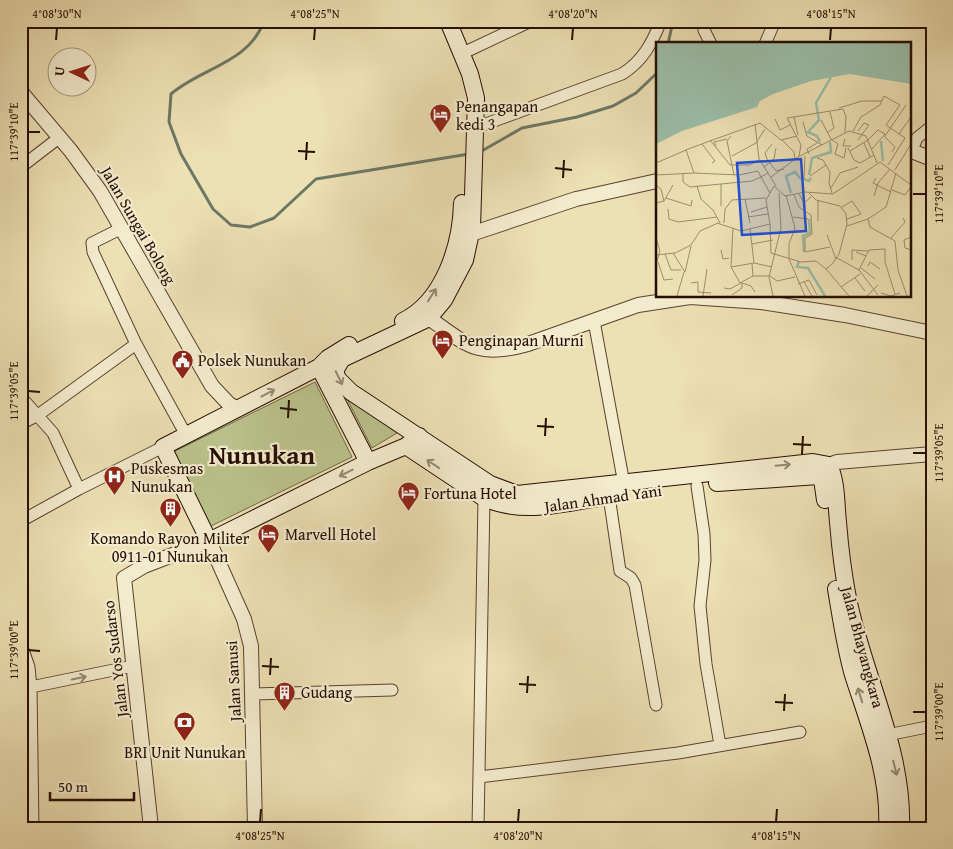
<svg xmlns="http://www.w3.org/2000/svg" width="953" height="849" font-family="'Gentium Book Plus',serif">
	<rect width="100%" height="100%" fill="#ede0b3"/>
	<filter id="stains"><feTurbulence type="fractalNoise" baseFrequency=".004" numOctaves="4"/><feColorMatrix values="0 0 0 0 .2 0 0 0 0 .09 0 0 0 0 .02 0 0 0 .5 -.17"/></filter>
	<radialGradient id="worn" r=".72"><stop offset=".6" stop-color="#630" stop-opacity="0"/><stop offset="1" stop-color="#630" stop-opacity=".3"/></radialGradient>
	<path fill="#bac28b" stroke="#706847" d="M315 382 352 457 209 527 173 452Z
		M345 395 397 433 372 448Z"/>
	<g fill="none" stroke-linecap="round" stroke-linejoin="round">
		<path stroke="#6c7866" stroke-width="3" d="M264 21C249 63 201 68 171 94L169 122 181 154 213 209 231 225 250 227 274 218 316 179 469 154
			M668 44 673 21
			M480 152 522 128 577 117 613 106 636 93 657 73"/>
		<defs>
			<path id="minor" d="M703 21 704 30 711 44
				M765 44 775 21
				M461 54 531 21
				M475 128 622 74C643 61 652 43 661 21
				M912 150 917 138 932 126
				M21 167 60 137
				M594 321 624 484
				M136 344 186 435
				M21 397 53 433 79 489
				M21 424 38 415 136 344 93 252 92 243 122 228
				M697 486 704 534 705 560 700 606 706 664 720 745
				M609 496 620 571 631 578 635 585 656 705
				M21 521 79 489 163 447
				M21 644 29 667 31 687 33 828
				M31 687 133 666
				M252 694 392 690
				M882 736 932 726
				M479 777 678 753 800 732
				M478 828 484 498"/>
			<path id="tertiary" d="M21 92 71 151 100 191 212 386 229 404 238 409
				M909 150 932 159
				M463 234H471L576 199 657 181
				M429 318C468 346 478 358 528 344L638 305 690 297 761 302 845 315 932 333
				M821 472 829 465 837 462 932 454
				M151 828 124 578 144 566 209 541 244 619 251 646 255 828"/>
			<path id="secondary" d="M448 21 470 74 476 98 472 228 465 260 444 300 429 318 342 359 335 371 338 379 351 392 490 484 517 494 813 462 829 465C837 482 836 503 838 522 840 547 843 573 848 598 863 674 904 749 901 828
				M403 321C444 301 461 245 462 203
				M349 345 328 358 319 367 163 447 209 541 368 462 406 446 419 436
				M319 367 368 462
				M406 446 484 498C525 517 572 501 616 495
				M717 483 818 476 822 479 825 500
				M836 589C841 618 845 647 853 675 869 725 890 775 887 828"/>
		</defs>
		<use href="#minor" stroke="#58422f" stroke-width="13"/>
		<use href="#tertiary" stroke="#58422f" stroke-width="16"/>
		<use href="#secondary" stroke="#270e03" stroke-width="18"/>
		<use href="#minor" stroke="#f3ebce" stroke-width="11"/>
		<use href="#tertiary" stroke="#f3ebce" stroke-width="14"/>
		<use href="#secondary" stroke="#f3ebce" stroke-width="16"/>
	</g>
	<defs><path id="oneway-shaft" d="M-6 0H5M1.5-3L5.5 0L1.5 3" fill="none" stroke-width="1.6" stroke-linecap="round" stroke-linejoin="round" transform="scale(1.25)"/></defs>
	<g stroke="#978873">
		<use href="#oneway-shaft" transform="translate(432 295) rotate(-57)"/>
		<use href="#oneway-shaft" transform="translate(339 378) rotate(64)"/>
		<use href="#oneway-shaft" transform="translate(268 393) rotate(-28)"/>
		<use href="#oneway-shaft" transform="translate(433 464) rotate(-146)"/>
		<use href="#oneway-shaft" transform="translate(783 465) rotate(-5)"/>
		<use href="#oneway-shaft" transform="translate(346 473) rotate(154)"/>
		<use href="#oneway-shaft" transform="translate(79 678) rotate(-12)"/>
		<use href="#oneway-shaft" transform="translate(860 695) rotate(-107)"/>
		<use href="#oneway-shaft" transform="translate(895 768) rotate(76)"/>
	</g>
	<path fill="none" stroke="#270e03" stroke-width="2" d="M56 40 57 28M314 40 315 28M572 40 573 28M830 40 831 28M28 132H40M298 151 315 152M306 160 307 142M555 168 572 170M563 178 564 160M913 194H926M28 391 40 392M280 408 297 410M288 418 289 400M537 426 554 427M545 436 546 418M793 444 811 445M913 453H926M802 454 803 436M28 650 40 651M262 666 279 667M270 675 271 658M519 684 536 685M527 693 528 676M775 702 793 703M784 711 785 694M913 712H926M260 822 261 809M518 822 519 809M776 822 777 809"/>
	<defs>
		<symbol id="hotel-pin" viewBox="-11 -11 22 30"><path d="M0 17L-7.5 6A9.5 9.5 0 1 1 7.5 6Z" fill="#8f2418" stroke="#f3ebce"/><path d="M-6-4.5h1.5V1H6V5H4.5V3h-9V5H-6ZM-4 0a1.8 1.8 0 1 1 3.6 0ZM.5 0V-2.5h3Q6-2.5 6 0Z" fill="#fff"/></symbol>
		<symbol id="civic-pin" viewBox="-11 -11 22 30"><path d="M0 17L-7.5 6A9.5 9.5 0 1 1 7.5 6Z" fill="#8f2418" stroke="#f3ebce"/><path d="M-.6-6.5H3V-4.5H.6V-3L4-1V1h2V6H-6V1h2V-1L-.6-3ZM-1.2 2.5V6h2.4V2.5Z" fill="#fff"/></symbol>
		<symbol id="hospital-pin" viewBox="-11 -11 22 30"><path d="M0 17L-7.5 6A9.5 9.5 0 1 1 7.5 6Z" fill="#8f2418" stroke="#f3ebce"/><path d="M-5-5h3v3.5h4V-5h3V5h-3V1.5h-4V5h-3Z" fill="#fff"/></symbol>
		<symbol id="building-pin" viewBox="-11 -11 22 30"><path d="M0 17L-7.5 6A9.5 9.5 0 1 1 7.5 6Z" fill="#8f2418" stroke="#f3ebce"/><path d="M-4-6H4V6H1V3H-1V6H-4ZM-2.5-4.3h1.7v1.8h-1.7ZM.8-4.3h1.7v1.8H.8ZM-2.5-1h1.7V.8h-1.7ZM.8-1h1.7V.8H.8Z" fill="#fff"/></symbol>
		<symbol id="bank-pin" viewBox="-11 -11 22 30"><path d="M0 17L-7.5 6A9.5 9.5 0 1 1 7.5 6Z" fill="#8f2418" stroke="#f3ebce"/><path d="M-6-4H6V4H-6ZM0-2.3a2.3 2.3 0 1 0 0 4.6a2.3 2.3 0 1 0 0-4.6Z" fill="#fff"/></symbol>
	</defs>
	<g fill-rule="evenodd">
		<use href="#hotel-pin" x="428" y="102" width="25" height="34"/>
		<use href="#hotel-pin" x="430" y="328" width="25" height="34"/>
		<use href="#civic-pin" x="170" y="348" width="25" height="34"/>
		<use href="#hospital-pin" x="102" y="464" width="25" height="34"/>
		<use href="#hotel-pin" x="396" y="480" width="25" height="34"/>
		<use href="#building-pin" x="158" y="496" width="25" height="34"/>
		<use href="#hotel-pin" x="256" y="522" width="25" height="34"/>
		<use href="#building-pin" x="272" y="680" width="25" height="34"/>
		<use href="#bank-pin" x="172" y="710" width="25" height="34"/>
	</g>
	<g text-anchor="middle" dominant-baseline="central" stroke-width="4.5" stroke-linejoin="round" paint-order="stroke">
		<g font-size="16" fill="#270e03" stroke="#f3ebce" text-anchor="start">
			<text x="456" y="106">Penangapan<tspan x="456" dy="18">kedi 3</tspan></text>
			<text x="459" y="340">Penginapan Murni</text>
			<text x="198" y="360">Polsek Nunukan</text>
			<text x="131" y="468">Puskesmas<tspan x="131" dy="18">Nunukan</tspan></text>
			<text x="424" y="493">Fortuna Hotel</text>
			<text x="285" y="534">Marvell Hotel</text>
			<text x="170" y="538" text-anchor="middle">Komando Rayon Militer<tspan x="170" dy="18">0911-01 Nunukan</tspan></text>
			<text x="301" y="692">Gudang</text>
			<text x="185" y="752" text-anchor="middle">BRI Unit Nunukan</text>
		</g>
		<g font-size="16" fill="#270e03" stroke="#f3ebce">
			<text transform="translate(139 225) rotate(60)">Jalan Sungai Bolong</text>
			<text transform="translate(603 498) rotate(-8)">Jalan Ahmad Yani</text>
			<text transform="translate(863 647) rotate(75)">Jalan Bhayangkara</text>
			<text transform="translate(115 659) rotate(-97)">Jalan Yos Sudarso</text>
			<text transform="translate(233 681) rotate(-93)">Jalan Sanusi</text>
		</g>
		<g font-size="26" font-weight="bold" fill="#270e03" stroke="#f3ebce">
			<text x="262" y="454">Nunukan</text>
		</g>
	</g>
	<g transform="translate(656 42)">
		<rect width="255" height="255" fill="#ede0b3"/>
		<path d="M0 1H255V42L194 32 155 39 117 52 104 59 101 65 26 89 0 102Z" fill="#9abea8"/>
		<path fill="none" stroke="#9abea8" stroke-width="2.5" d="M0 56H19L44 71M0 59H18L37 68M44 72 50 50 155 2H255M225 99 227 119M164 100 161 94 152 90 163 78 160 61 175 35M153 133 156 116 175 110 174 100M135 151 130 134 139 130 144 136 153 139 155 136M148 210 147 194 154 191 153 177M143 219 141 225 152 226 169 254"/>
		<path fill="none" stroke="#9e8c6d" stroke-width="1" d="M183 66 206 59H226M138 75 142 93M119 77 124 88 134 83M165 78 175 97 182 102 179 112 188 116 190 106M147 80 151 94 166 103M99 82 103 117 112 131M197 89 205 75 224 63 228 54 244 63 230 83 249 96 232 123M171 91 178 86 174 70M243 92 255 75M75 94 71 99 78 133M228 94 239 105 236 110M229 94 250 63M189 97 187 104H195M54 98 74 123H93L103 118M126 98 138 110 139 117M202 98 213 83 208 81 202 89M212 98 222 88 229 92 216 107M51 100 104 81 125 98 141 94M208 101 214 115M46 102 59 119 56 121M116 102 109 111 111 117 120 129 128 127M60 104 58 100 71 97M192 106 198 118 204 121 218 113M194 109 212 98M153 112 151 107 161 101M76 114 100 101 109 87M143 114 145 103 131 76 187 67 190 75 189 90M161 116 167 118 174 130 173 141 176 151M0 121 30 108M108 125 118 117 120 106M239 128 255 102M38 131 30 108 51 100M240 131 230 165 212 177 214 185 239 199 242 228 251 254M0 133 38 131 83 133 102 129 105 135 96 139 34 145 27 140V132M83 133 84 157M154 134 170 123M115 135 142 115 193 89 210 94 221 121M148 136 149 114M220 136 217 141 235 150M65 142V164M0 143 5 147 8 159M41 144 45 157 57 168 64 181M175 146 184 131 202 125M236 148 249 153 254 146M114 151 105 135 112 131 120 144M143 152 148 161 155 155M130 153 139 186 133 202V217L149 254M138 153 143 165 155 173 156 192 149 196V210L174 205M218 154 222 141 234 127M10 156 35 164 36 158M89 157 94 181M162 159V179M0 161 8 159 17 143M186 165 196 159 205 172 191 177M12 167 13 177 22 180 61 175M95 170 111 165M92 175 112 172M137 175 152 177M61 181 85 189 114 182 110 158 118 144 129 154 149 150 177 152 224 120 255 143M68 181 69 167 76 158 110 156M114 182 115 211 145 220 160 219 170 227 176 222 183 212 191 182 190 172 184 164 160 158 153 151M191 184 212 177M77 186 75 225 98 221 116 225M94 187 98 221M171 193 180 217M255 195 248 198 249 206 255 208M0 196 4 209 0 222M235 196 249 180 247 176M96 202 117 198M65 208 67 217 73 216M200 210 210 214 203 228M17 211 29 230 35 204M9 212 15 228H25M0 213 19 211 35 203 44 189 62 181M210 214 213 208 229 207V220L239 252M181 216 203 228 222 253M196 218V208L212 209M2 220 8 238 17 237M212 224 214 220 224 227M75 225 84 241 97 234 96 222M205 226 219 237M170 227 193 254M97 234H113M114 234 121 239 139 235M199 236 209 249M148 240 156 254M35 241 42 240V250L55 251M86 241 95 244 99 250M142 242 153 238 161 253M185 245 204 232M68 246 74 247 85 241M225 251 235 254 244 251M76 253 86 246V241M21 254 28 230M47 254 51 227M117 254 113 235 125 186 123 151M211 254 222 243"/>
		<path fill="#1d4ed8" fill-opacity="0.15" stroke="#1d4ed8" stroke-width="2.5" d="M145 117 150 189 86 193 81 121Z"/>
		<rect width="255" height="255" fill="none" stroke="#270e03" stroke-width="2.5"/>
	</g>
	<rect width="953" height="849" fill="none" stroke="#ede0b3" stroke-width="55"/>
	<g transform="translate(72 72) rotate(274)"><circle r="24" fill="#f3ebce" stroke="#a1937d"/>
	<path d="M0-4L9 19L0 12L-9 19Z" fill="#8f2418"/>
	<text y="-8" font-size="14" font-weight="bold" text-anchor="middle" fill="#270e03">U</text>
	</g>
	<path d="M50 792v8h84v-8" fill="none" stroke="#270e03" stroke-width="2.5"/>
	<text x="58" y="792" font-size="15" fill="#270e03" stroke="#f3ebce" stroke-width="4" paint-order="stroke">50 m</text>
	<rect x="28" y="28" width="898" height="794" fill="none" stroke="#270e03" stroke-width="2"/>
	<g font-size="12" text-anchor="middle" fill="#270e03">
		<text x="57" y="18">4°08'30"N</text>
		<text x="315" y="18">4°08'25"N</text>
		<text x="573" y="18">4°08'20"N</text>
		<text x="831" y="18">4°08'15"N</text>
		<text transform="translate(14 132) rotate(-90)" y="4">117°39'10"E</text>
		<text transform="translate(939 194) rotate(-90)" y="4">117°39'10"E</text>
		<text transform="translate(14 391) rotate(-90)" y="4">117°39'05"E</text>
		<text transform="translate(939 453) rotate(-90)" y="4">117°39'05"E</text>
		<text transform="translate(14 650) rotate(-90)" y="4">117°39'00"E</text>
		<text transform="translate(939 712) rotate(-90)" y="4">117°39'00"E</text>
		<text x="260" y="840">4°08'25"N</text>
		<text x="518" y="840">4°08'20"N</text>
		<text x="776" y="840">4°08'15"N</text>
	</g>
	<rect width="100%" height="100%" filter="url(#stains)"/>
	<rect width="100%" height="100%" fill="url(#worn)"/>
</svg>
